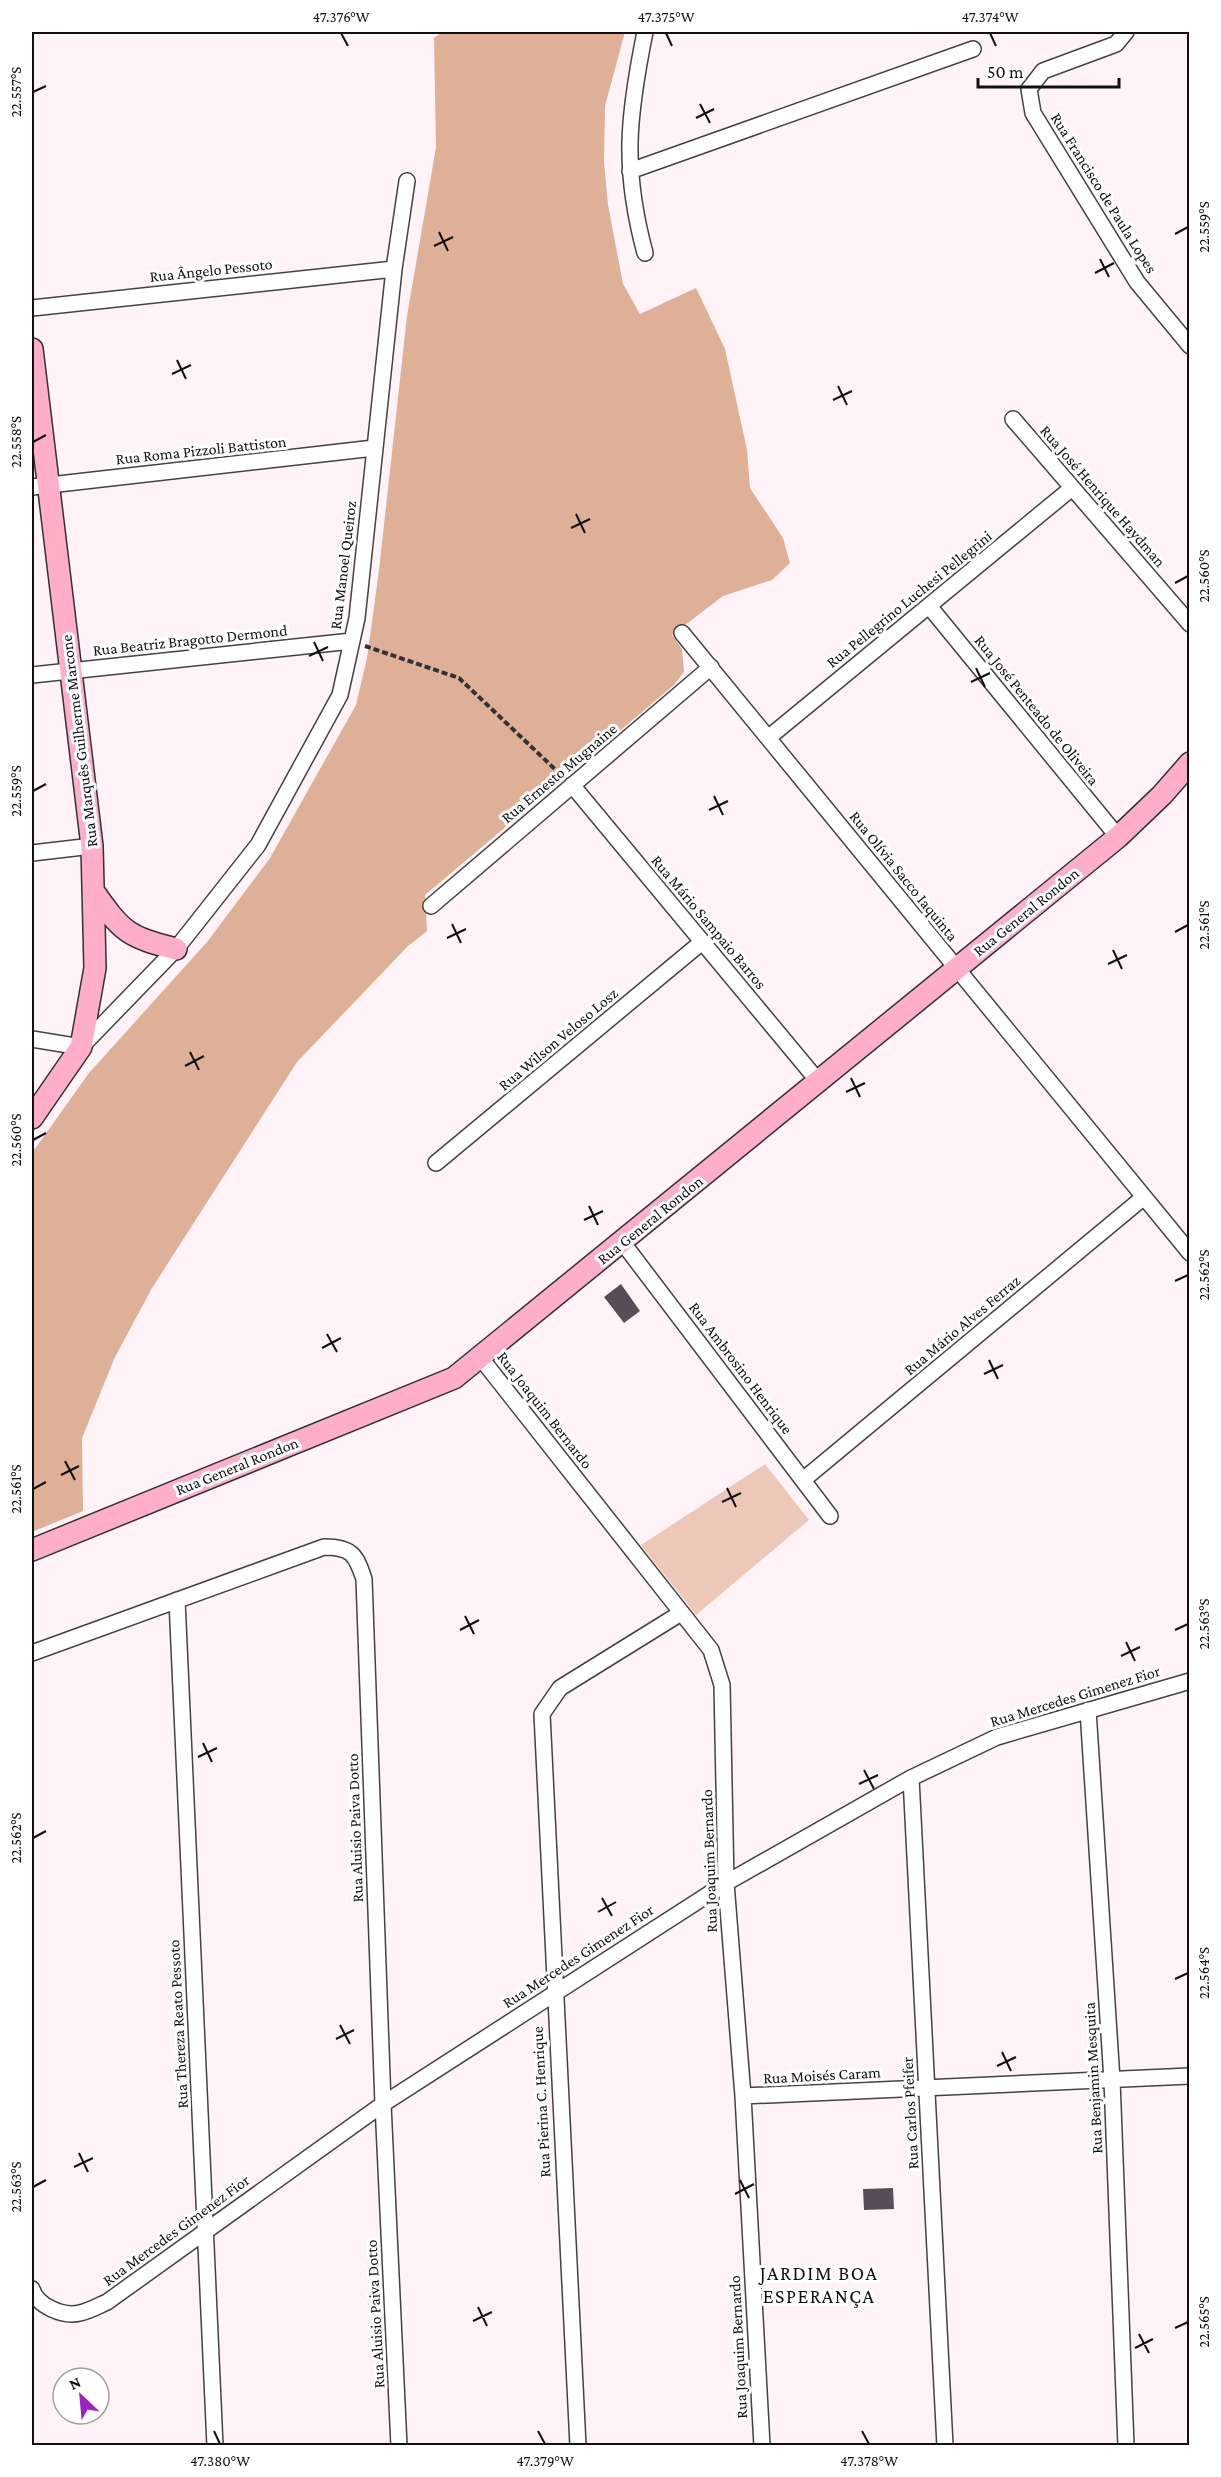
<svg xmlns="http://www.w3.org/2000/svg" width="1221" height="2477" font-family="'Crimson Pro',serif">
	<rect width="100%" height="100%" fill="#fff3f8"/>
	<path fill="#edc8b9" d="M765 1464 809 1520 696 1615 641 1545Z"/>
	<path fill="#deb098" d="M442 32H625L605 106 604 162 608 205 623 284 640 314 696 288 725 349 747 450 750 488 783 538 790 563 772 580 723 596 672 635 682 649 684 672 674 685 425 895 427 931 408 946 297 1062 152 1288 115 1357 82 1438 83 1511 32 1532V1153L89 1073 207 942 270 858 356 705 367 658 379 570 407 316 436 147 434 38Z"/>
	<path fill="#5a4c57" d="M621 1284 640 1311 624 1323 604 1297Z
		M893 2188 894 2209 864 2210 863 2189Z"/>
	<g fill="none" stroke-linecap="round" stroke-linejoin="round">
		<defs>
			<path id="street" d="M645 32C628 116 622 168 645 253
				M1126 32 1116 44 1043 71 1029 89 1033 113 1137 282 1190 346
				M630 171 973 49
				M32 308 394 269
				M1013 419 1190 624
				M32 487 374 448
				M929 606 1118 837
				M682 633 1190 1253
				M32 675 352 641
				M768 738 1072 488
				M572 785 818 1081
				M32 853 92 846
				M431 906 711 667
				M32 1039 81 1047 176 949 258 845 340 695 357 618 394 269 407 181
				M436 1163 702 942
				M623 1243 830 1516
				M480 1357 711 1650 722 1685 726 1883 743 2096 762 2446
				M803 1480 1144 1197
				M177 1600 215 2446
				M32 1653 324 1547C352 1547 356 1555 364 1579L383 2104 399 2446
				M1088 1710 1112 2080 1126 2446
				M911 1778 945 2446
				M743 2096 1190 2076
				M32 2289C37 2306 63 2317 80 2313 89 2311 98 2306 107 2302L383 2104 726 1883 911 1778 997 1737 1190 1681
				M578 2446 542 1714 560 1688 681 1613"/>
			<path id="secondary" d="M32 349 92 846 95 968 81 1047 32 1118
				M94 892C122 932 128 937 176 949
				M32 1550 454 1378 1118 837 1162 795 1190 763"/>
		</defs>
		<use href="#street" stroke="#434343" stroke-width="18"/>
		<use href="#secondary" stroke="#323232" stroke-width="24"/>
		<path stroke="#323232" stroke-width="4" stroke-dasharray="6 3" stroke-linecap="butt" d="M365 646 459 678 560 774"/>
		<use href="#street" stroke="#fff" stroke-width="15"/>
		<use href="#secondary" stroke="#ffaec7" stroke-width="21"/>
	</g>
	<path fill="none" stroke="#101010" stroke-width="2" d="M341 33 348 46M666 33 672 46M990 33 996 46M33 92 46 86M700 104 710 123M696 118 714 109M439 232 448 251M1175 234 1188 227M434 246 453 237M1100 259 1109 277M1095 273 1114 263M177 360 186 379M172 374 191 365M838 386 847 405M833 400 852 391M33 442 46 435M576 514 585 533M571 528 590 519M1175 583 1188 576M314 642 323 661M309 656 328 647M976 668 985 687M971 682 990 673M33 791 46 784M714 796 723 815M709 810 728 801M452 924 461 943M1175 932 1188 925M447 938 466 929M1113 950 1122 969M1108 964 1127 955M190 1052 199 1070M185 1066 204 1056M851 1078 860 1097M846 1092 865 1083M33 1140 46 1133M589 1206 598 1225M584 1220 603 1211M1175 1281 1188 1275M327 1334 337 1352M322 1348 341 1338M989 1360 998 1379M984 1374 1003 1365M65 1461 75 1480M61 1475 79 1466M727 1488 736 1507M33 1489 46 1482M722 1502 741 1493M465 1616 474 1634M460 1630 479 1620M1175 1630 1188 1624M1126 1642 1135 1661M1121 1656 1140 1647M203 1743 212 1762M198 1757 217 1748M864 1770 874 1789M859 1784 878 1775M33 1838 46 1831M602 1898 612 1916M598 1912 616 1902M1175 1979 1188 1973M340 2025 350 2044M336 2039 354 2030M1002 2052 1011 2071M997 2066 1016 2057M79 2153 88 2172M74 2167 93 2158M740 2180 749 2198M33 2187 46 2180M735 2194 754 2184M478 2307 487 2326M473 2321 492 2312M1175 2328 1188 2322M1139 2334 1149 2353M1135 2348 1153 2339M214 2431 220 2444M538 2431 545 2444M862 2431 869 2444"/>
	<g text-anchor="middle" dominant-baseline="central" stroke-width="6" stroke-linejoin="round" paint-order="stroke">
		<g font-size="16" fill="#101010" stroke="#fff">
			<text transform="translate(1104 193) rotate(58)">Rua Francisco de Paula Lopes</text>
			<text transform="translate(211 270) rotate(-6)">Rua Ângelo Pessoto</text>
			<text transform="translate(201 450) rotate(-6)">Rua Roma Pizzoli Battiston</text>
			<text transform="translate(1103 496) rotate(49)">Rua José Henrique Haydman</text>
			<text transform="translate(343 565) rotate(-83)">Rua Manoel Queiroz</text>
			<text transform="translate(909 599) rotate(-39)">Rua Pellegrino Luchesi Pellegrini</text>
			<text transform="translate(190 640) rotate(-6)">Rua Beatriz Bragotto Dermond</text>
			<text transform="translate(1037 710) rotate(51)">Rua José Penteado de Oliveira</text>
			<text transform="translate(79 741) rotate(-97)">Rua Marquês Guilherme Marcone</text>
			<text transform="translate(559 773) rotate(-40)">Rua Ernesto Mugnaine</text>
			<text transform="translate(904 876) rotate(51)">Rua Olívia Sacco Iaquinta</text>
			<text transform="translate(1026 912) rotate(-39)">Rua General Rondon</text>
			<text transform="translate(709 922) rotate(50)">Rua Mário Sampaio Barros</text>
			<text transform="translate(558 1039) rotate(-40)">Rua Wilson Veloso Losz</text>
			<text transform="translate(650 1220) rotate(-39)">Rua General Rondon</text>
			<text transform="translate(962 1325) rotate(-40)">Rua Mário Alves Ferraz</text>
			<text transform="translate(741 1368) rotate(53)">Rua Ambrosino Henrique</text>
			<text transform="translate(545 1410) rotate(52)">Rua Joaquim Bernardo</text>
			<text transform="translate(237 1466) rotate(-22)">Rua General Rondon</text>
			<text transform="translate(1075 1696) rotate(-17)">Rua Mercedes Gimenez Fior</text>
			<text transform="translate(355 1828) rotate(-92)">Rua Aluisio Paiva Dotto</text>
			<text transform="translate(709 1861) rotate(-92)">Rua Joaquim Bernardo</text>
			<text transform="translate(578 1956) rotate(-33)">Rua Mercedes Gimenez Fior</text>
			<text transform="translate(178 2024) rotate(-93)">Rua Thereza Reato Pessoto</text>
			<text transform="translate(822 2075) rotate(-3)">Rua Moisés Caram</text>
			<text transform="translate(1093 2078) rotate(-93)">Rua Benjamin Mesquita</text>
			<text transform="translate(541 2102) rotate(-93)">Rua Pierina C. Henrique</text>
			<text transform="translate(910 2113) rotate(-93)">Rua Carlos Pfeifer</text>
			<text transform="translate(176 2230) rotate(-36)">Rua Mercedes Gimenez Fior</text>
			<text transform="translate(375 2314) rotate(-93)">Rua Aluisio Paiva Dotto</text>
			<text transform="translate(738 2347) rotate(-93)">Rua Joaquim Bernardo</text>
		</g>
		<g font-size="20" letter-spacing="1.5" fill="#101010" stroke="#fff">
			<text x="819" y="2273">JARDIM BOA<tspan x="819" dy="23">ESPERANÇA</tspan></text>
		</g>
	</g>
	<rect width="1221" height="2477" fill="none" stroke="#ffffff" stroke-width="66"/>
	<g transform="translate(81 2396) rotate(334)"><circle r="28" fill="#ffffff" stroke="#9f9f9f" stroke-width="1.5"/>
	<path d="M0-4.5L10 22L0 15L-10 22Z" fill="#9f1fc9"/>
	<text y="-9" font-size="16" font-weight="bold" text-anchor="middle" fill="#101010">N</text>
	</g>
	<path d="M978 78v9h141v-9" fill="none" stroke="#101010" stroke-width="3"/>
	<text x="987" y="78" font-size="18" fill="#101010" stroke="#ffffff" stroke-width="4.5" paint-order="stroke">50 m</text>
	<rect x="33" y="33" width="1155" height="2411" fill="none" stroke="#101010" stroke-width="2"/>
	<g font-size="15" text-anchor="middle" fill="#101010">
		<text x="341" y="22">47.376°W</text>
		<text x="666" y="22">47.375°W</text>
		<text x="990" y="22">47.374°W</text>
		<text transform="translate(16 92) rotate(-90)" y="5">22.557°S</text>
		<text transform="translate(1204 227) rotate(-90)" y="5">22.559°S</text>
		<text transform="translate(16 442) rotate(-90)" y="5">22.558°S</text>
		<text transform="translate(1204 576) rotate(-90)" y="5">22.560°S</text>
		<text transform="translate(16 791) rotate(-90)" y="5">22.559°S</text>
		<text transform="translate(1204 925) rotate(-90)" y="5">22.561°S</text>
		<text transform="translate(16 1140) rotate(-90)" y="5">22.560°S</text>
		<text transform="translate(1204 1275) rotate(-90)" y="5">22.562°S</text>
		<text transform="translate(16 1489) rotate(-90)" y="5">22.561°S</text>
		<text transform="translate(1204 1624) rotate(-90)" y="5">22.563°S</text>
		<text transform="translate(16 1838) rotate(-90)" y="5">22.562°S</text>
		<text transform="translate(1204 1973) rotate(-90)" y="5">22.564°S</text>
		<text transform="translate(16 2187) rotate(-90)" y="5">22.563°S</text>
		<text transform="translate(1204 2322) rotate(-90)" y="5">22.565°S</text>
		<text x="220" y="2466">47.380°W</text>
		<text x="545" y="2466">47.379°W</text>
		<text x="869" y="2466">47.378°W</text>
	</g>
</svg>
